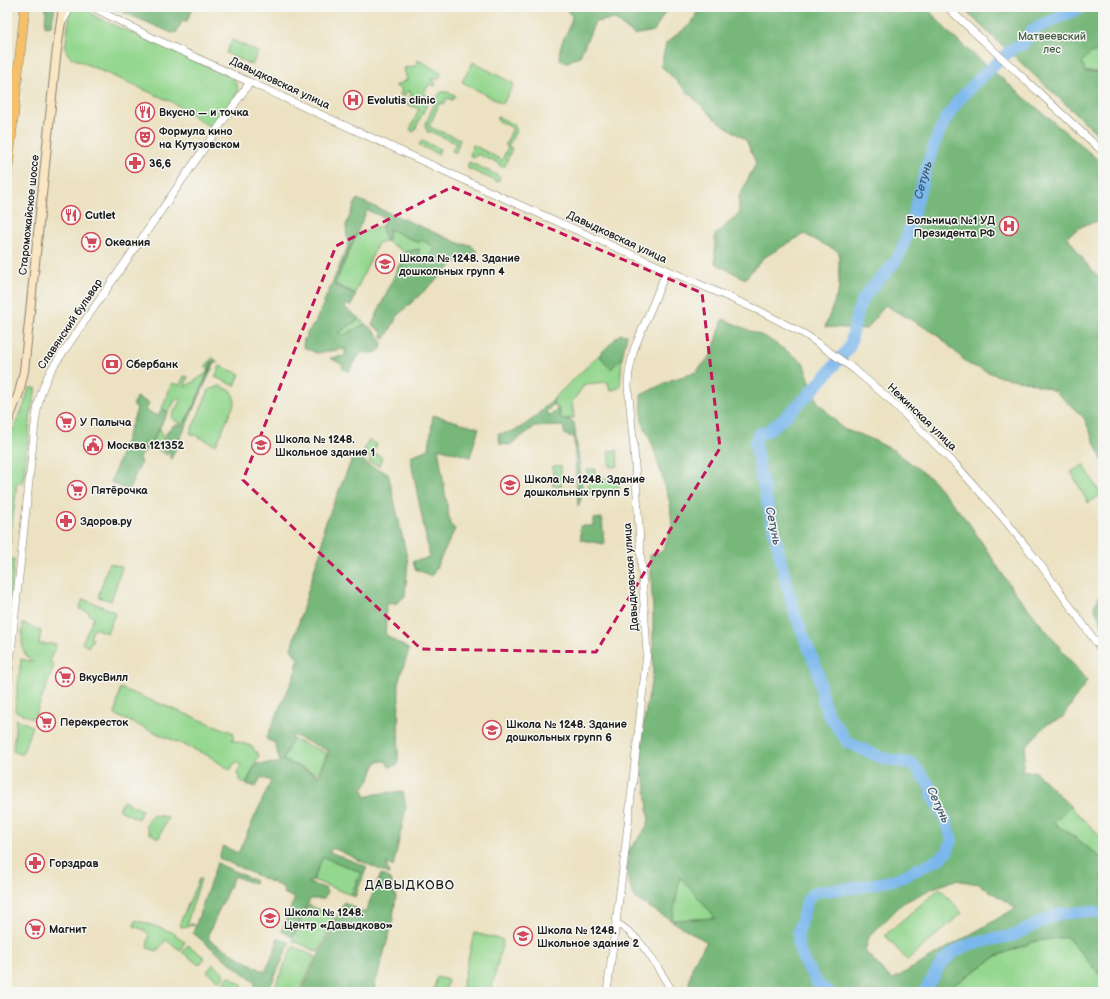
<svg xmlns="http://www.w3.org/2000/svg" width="1110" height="999" font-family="'Balsamiq Sans',sans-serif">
	<rect width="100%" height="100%" fill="#f6f6f2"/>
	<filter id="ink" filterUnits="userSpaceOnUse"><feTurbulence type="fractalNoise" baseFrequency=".025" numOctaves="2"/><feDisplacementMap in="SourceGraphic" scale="8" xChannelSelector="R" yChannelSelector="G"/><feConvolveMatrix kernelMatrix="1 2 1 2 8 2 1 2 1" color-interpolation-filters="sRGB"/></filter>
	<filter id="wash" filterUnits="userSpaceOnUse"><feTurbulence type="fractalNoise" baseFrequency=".012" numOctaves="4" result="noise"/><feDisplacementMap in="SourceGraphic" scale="16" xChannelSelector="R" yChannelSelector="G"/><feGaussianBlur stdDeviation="0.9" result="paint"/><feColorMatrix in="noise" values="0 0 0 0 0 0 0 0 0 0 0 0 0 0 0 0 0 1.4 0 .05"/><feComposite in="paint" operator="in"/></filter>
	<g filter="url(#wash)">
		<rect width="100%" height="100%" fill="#ece2c2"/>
		<path fill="#94d78f" stroke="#587a56" d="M78 7 85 8 96 17 231 77 237 84 238 92 215 126 210 127 172 102 70 57 65 49 70 12Z
			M232 40 258 52 252 65 226 53Z
			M1103 51V72H1085L1082 62 1091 53Z
			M418 60 442 73 438 79H430L436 83 435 86 429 84 424 93 430 97 414 132 410 130 419 109 407 104 411 96 410 91 406 92 404 97 400 95 402 89 395 86 407 80 404 68 415 66Z
			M473 62 514 84 503 104 462 82Z
			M441 92H447L455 95 452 100 447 98 444 104 440 102 429 127 460 139 456 153 452 151 456 143 429 131 428 133 425 126 437 97Z
			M498 117 515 125 516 131 508 147 512 148 505 166 501 167 498 163 477 154 475 158 470 156 473 145 502 160 508 147 505 145 513 128 497 120Z
			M422 141 440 149 438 154 419 145Z
			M469 162 497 175 500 178 498 182 467 168Z
			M382 226 385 241 378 243 355 293 335 284 357 234Z
			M389 229 419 243 422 239 435 248 423 264 418 259 419 249 405 252 388 242Z
			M360 319 365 324 344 335 337 333Z
			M599 355 611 369 622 358 620 387 610 391 608 382 585 384 572 402 574 418 561 419 558 408 553 404 554 398Z
			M212 358 216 360 211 362C204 384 195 405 183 425L171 418 181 399 177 398 168 412 162 408 172 383 180 385 184 376 188 377 185 387 204 375 209 370 205 367Z
			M220 366 240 374 235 386 215 377Z
			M220 386 232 391 235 402 216 445 190 433 209 390Z
			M29 388H36L31 413 23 484 17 483 8 558 14 559 7 639V443L24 405Z
			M160 428 167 455 150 445Z
			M368 440 377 444 373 453 382 457 379 466 369 462 371 458 363 454Z
			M617 450 618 466 610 467 608 451Z
			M1084 465 1101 495 1088 503 1071 472Z
			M553 466H561V486H553Z
			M595 469 596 479 619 477V487L616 493H589L587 470Z
			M109 563 122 567 111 601 98 597Z
			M83 599 113 611 115 614 107 633 94 628 90 638 93 639 88 647 82 643 94 617 89 615V612L79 609Z
			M23 623 41 631 39 644H56C56 653 45 658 54 666L34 719 15 711 21 659 33 662C19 653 22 637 23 623Z
			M120 688 234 733 232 740 251 746 259 755 246 784 241 781 237 773 241 765 236 762 230 770 209 756 115 715Z
			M16 719 32 726 22 755 13 751Z
			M292 739 327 753 318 774 283 760Z
			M123 801 142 810 138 819 119 810Z
			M1070 806 1103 839V856L1101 858 1075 837 1053 823Z
			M152 815 168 817 159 838 149 833 146 825Z
			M323 857 361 872 351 895 313 880Z
			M680 877 717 918 671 920Z
			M199 879H201L187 923 194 925 181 927 180 923Z
			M940 888 962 913 907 960 885 935Z
			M309 905 335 917 318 952 292 940Z
			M136 920 172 932 185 942 180 950 166 940 157 951 147 948 149 935 144 930 134 926Z
			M474 933 503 940 491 992 461 990Z
			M1067 937 1103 978V992H943L997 956 1035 941Z
			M188 945 205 958 199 965 182 952Z
			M293 946 316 957 299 992H287L275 986Z
			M213 964 225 974 220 981 207 972Z
			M229 976 242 985 243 992H220L225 986 223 984Z
			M437 977 448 980 445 992H433Z"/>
		<path fill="#77b87a" stroke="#4a6a4b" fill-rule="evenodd" d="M46 7H55L51 26 45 27Z
			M111 7H193L187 21H182L177 32 172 33Z
			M563 7H668L654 31 634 35 614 19 595 22 580 56 566 63 560 60C557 40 570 35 572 16Z
			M699 7H926L953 37 1103 164V220L1086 224 1067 236 1085 262 1103 282V462L1084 418 1055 391 1029 382 1001 377 968 364 938 335 885 305 867 329 825 327 839 289V252L804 234 763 258 745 279 715 263V235L739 214V197L756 163 746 140 715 119 661 66 666 43 692 23Z
			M961 7H1103V51L1091 53 1082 62 1085 72H1103V139Z
			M357 199 461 244 471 245 478 253 459 259 398 315 385 339 382 337V332L372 325 405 252 419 249 418 259 423 264 435 248 422 240 419 243 389 229 388 242 385 241 382 226 385 218 367 210 334 285 356 294 351 306 347 304 345 308 360 319 338 333 344 335 365 324C371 328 378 334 381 341 385 353 372 355 364 352 356 357 353 363 349 372L342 368 343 365 330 358 345 356V349L316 353 303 347 304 339 308 337 306 334 315 323 348 246 346 225Z
			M723 319 767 338 803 362 817 401 843 429 867 437 895 451 933 480 969 523 1011 587 1087 681 1062 718 1047 724 1026 746 1022 772 1035 771 1070 806 1053 823 1075 837 1103 860V978L1067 937 1035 941 997 956 943 992H693L689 984 693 963 707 942 634 898 627 875 628 851 645 830 649 820 645 780 639 770 642 732 653 672V613L650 555 663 551 672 525 670 503 653 446 642 421 641 395 671 380 696 372 712 354ZM680 877 716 918 672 920ZM956 880 979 884 1016 908 892 980 865 951 869 937 903 903 933 888Z
			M620 334 627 335 622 358 611 369 599 355Z
			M216 361 218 363 215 362 171 459C167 447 159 433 175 425H183L194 406 212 363Z
			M136 397 149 403 146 411 158 416 162 408 168 412 150 445 139 458 141 463 130 486 131 494 125 489 111 482 137 409 133 405Z
			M554 398 553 404 546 412 550 416 558 408 561 419 571 420 574 423 583 493 578 507 574 437 565 435 563 426 534 427 510 445 500 444 498 434C524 432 536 415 554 398Z
			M433 415 479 428 470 457 438 448 450 524 455 529 432 576 415 569 413 561 430 558 410 456 429 449Z
			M354 454 370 466 388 473 408 562 405 596 397 603 387 604C384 614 387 622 385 633 392 641 401 643 409 650L399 680 398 765 389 767 386 761 377 762C372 769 372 777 367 785L362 787 366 797 376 794 403 791 406 808 393 867 386 863 389 874 335 849H331L330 852 367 867 355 897 351 895 361 872 323 857 313 880 308 883 325 888 327 892 324 899H310L292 937 281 931 295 898 283 893 284 888 219 858 223 846 238 853 271 781 261 777 256 787 246 784 256 764 280 763 275 743 266 739 295 674 298 659 291 649 316 564 322 548 324 527ZM292 735 329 751 319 776 283 760 292 739Z
			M602 518 604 544 581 540 580 526H593V519Z
			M1103 590V629L1094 606Z
			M217 863 255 881 254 884 234 876 209 933V940L265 972 277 944V939L279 938 290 943 270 987 282 992H255V983L193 933Z
			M381 874 391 879 396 897 392 924 373 992H301L344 902 365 913Z"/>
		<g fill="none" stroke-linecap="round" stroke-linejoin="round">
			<g stroke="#7ab7ec" stroke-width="12">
				<path id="s1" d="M828 992 818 984 804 962 798 945V932L807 901 813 893 821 891 861 887 897 879 939 859 948 851 952 840 945 819 932 796 930 786 913 764 882 758 847 742 828 714 823 701 818 672 796 617 786 583 761 476 755 443 759 433 766 432C794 412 816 388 837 362 841 357 848 351 850 345 855 330 854 315 862 301 872 282 893 271 901 251 919 209 923 160 946 119 963 90 990 70 1014 47L1023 44 1032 30 1082 7"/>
				<path d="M924 992 942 962 956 951 971 944 1015 935 1057 914 1093 911 1103 916"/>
			</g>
		</g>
	</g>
	<g filter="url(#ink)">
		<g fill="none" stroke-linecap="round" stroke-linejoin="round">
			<defs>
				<path id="tertiary" d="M92 7 153 38 506 199 760 311 806 335 855 370 888 398 955 464 1004 519 1040 564 1103 652
					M947 7 1103 152
					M62 22 70 9 73 7
					M7 691 35 424C38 402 42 383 55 364L250 82
					M616 923C643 937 657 968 673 992
					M607 992 624 860 647 653 634 449 628 386 629 372 634 349 667 270"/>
				<path id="secondary" d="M7 424 19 393 24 371 56 57 63 7"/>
				<path id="primary" d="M7 178 25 7"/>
			</defs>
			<use href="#tertiary" stroke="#847f6f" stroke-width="8"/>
			<use href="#secondary" stroke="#847f6f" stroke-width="10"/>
			<use href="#primary" stroke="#847f6f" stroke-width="10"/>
			<use href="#tertiary" stroke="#fff" stroke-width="7"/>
			<use href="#secondary" stroke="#fbe6c4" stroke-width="8"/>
			<use href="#primary" stroke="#f6c06b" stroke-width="9"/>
		</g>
	</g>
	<path fill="none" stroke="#c2185b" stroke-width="3" stroke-dasharray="8 5" stroke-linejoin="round" d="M452 187 702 293 720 448 596 652 421 649 243 480 336 246Z"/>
	<defs>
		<symbol id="hospital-ring" viewBox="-11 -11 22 22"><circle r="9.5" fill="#f6f6f2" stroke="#d1495b" stroke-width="1.5"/><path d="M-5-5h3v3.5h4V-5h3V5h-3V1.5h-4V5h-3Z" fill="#d1495b"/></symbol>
		<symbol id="restaurant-ring" viewBox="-11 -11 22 22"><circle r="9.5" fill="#f6f6f2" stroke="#d1495b" stroke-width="1.5"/><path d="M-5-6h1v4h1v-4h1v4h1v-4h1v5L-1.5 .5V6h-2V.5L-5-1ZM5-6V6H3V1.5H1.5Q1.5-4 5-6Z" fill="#d1495b"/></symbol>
		<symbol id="theatre-ring" viewBox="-11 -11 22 22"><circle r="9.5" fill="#f6f6f2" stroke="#d1495b" stroke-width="1.5"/><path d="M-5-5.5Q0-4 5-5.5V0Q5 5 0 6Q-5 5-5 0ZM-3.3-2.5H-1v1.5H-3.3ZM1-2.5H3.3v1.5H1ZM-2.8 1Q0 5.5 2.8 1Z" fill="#d1495b"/></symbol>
		<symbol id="pharmacy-ring" viewBox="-11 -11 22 22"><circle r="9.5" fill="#f6f6f2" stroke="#d1495b" stroke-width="1.5"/><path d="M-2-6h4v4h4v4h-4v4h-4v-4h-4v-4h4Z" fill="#d1495b"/></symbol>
		<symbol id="supermarket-ring" viewBox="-11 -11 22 22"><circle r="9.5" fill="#f6f6f2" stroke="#d1495b" stroke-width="1.5"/><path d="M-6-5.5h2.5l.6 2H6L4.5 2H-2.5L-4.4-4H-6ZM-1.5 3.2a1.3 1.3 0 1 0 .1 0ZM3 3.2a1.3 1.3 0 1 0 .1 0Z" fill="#d1495b"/></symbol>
		<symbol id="school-ring" viewBox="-11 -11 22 22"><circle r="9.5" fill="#f6f6f2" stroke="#d1495b" stroke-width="1.5"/><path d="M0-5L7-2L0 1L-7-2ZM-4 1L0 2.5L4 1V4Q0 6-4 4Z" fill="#d1495b"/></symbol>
		<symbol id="bank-ring" viewBox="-11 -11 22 22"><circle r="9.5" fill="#f6f6f2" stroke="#d1495b" stroke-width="1.5"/><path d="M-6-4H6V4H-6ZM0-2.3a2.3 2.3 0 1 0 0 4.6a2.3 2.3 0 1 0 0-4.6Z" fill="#d1495b"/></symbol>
		<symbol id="civic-ring" viewBox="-11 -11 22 22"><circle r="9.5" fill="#f6f6f2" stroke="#d1495b" stroke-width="1.5"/><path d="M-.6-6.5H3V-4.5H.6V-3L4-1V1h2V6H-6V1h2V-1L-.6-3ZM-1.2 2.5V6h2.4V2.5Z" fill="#d1495b"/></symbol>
	</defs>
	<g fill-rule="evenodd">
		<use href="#hospital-ring" x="342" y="89" width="22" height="22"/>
		<use href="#restaurant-ring" x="134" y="101" width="22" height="22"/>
		<use href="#theatre-ring" x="134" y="126" width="22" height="22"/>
		<use href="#pharmacy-ring" x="124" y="152" width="22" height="22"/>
		<use href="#restaurant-ring" x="60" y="204" width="22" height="22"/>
		<use href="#hospital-ring" x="998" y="215" width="22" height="22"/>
		<use href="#supermarket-ring" x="80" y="231" width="22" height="22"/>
		<use href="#school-ring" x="374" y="253" width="22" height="22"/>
		<use href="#bank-ring" x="101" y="353" width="22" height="22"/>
		<use href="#supermarket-ring" x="55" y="411" width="22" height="22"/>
		<use href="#civic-ring" x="82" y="434" width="22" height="22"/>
		<use href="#school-ring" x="250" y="434" width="22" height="22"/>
		<use href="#school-ring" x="499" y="474" width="22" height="22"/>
		<use href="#supermarket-ring" x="66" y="479" width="22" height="22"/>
		<use href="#pharmacy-ring" x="55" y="510" width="22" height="22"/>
		<use href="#supermarket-ring" x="54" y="666" width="22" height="22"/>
		<use href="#supermarket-ring" x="35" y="711" width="22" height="22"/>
		<use href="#school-ring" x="481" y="719" width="22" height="22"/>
		<use href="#pharmacy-ring" x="24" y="852" width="22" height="22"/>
		<use href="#school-ring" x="259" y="907" width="22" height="22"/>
		<use href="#supermarket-ring" x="24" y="918" width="22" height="22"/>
		<use href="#school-ring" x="512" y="925" width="22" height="22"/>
	</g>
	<g text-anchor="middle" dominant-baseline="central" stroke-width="3" stroke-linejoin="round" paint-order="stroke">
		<g font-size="11" fill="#465d44" stroke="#f6f6f2">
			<text x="1052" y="36">Матвеевский<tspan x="1052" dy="13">лес</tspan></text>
		</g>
		<g font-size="11" fill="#1c1c1c" stroke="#f6f6f2">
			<text transform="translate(280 83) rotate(25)">Давыдковская улица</text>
			<text transform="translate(29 215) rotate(-84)">Староможайское шоссе</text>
			<text transform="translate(617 237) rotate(25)">Давыдковская улица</text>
			<text transform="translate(70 324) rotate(-56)">Славянский бульвар</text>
			<text transform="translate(922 417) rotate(44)">Нежинская улица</text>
			<text transform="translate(631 577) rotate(-94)">Давыдковская улица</text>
		</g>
		<g font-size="11" font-weight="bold" fill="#1c1c1c" stroke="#f6f6f2" text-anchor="start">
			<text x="367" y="100">Evolutis clinic</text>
			<text x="159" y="112">Вкусно — и точка</text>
			<text x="159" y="131">Формула кино<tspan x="159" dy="13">на Кутузовском</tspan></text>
			<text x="149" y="163">36,6</text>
			<text x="85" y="215">Cutlet</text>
			<text x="995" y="220" text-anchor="end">Больница №1 УД<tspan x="995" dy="13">Президента РФ</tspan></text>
			<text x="105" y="242">Океания</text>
			<text x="399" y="258">Школа № 1248. Здание<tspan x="399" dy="13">дошкольных групп 4</tspan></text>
			<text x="126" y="364">Сбербанк</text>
			<text x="80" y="422">У Палыча</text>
			<text x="275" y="439">Школа № 1248.<tspan x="275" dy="13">Школьное здание 1</tspan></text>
			<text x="107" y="445">Москва 121352</text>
			<text x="524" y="479">Школа № 1248. Здание<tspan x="524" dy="13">дошкольных групп 5</tspan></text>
			<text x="91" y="490">Пятёрочка</text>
			<text x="80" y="521">Здоров.ру</text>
			<text x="79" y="677">ВкусВилл</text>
			<text x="60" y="722">Перекресток</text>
			<text x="506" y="724">Школа № 1248. Здание<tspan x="506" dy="13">дошкольных групп 6</tspan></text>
			<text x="49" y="863">Горздрав</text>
			<text x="284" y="912">Школа № 1248.<tspan x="284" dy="13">Центр «Давыдково»</tspan></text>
			<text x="49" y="929">Магнит</text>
			<text x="537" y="930">Школа № 1248.<tspan x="537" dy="13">Школьное здание 2</tspan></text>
		</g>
		<g font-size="12" font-style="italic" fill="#425a6f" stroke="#f6f6f2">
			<text stroke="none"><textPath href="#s1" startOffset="1063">Сетунь</textPath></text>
			<text transform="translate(773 526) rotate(78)">Сетунь</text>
			<text transform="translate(938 805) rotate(65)">Сетунь</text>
		</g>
		<g font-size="13" letter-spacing="1" fill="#1c1c1c" stroke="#f6f6f2">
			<text x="410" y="885">ДАВЫДКОВО</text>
		</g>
	</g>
	<rect width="1110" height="999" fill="none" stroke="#f6f6f2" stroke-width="24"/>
</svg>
